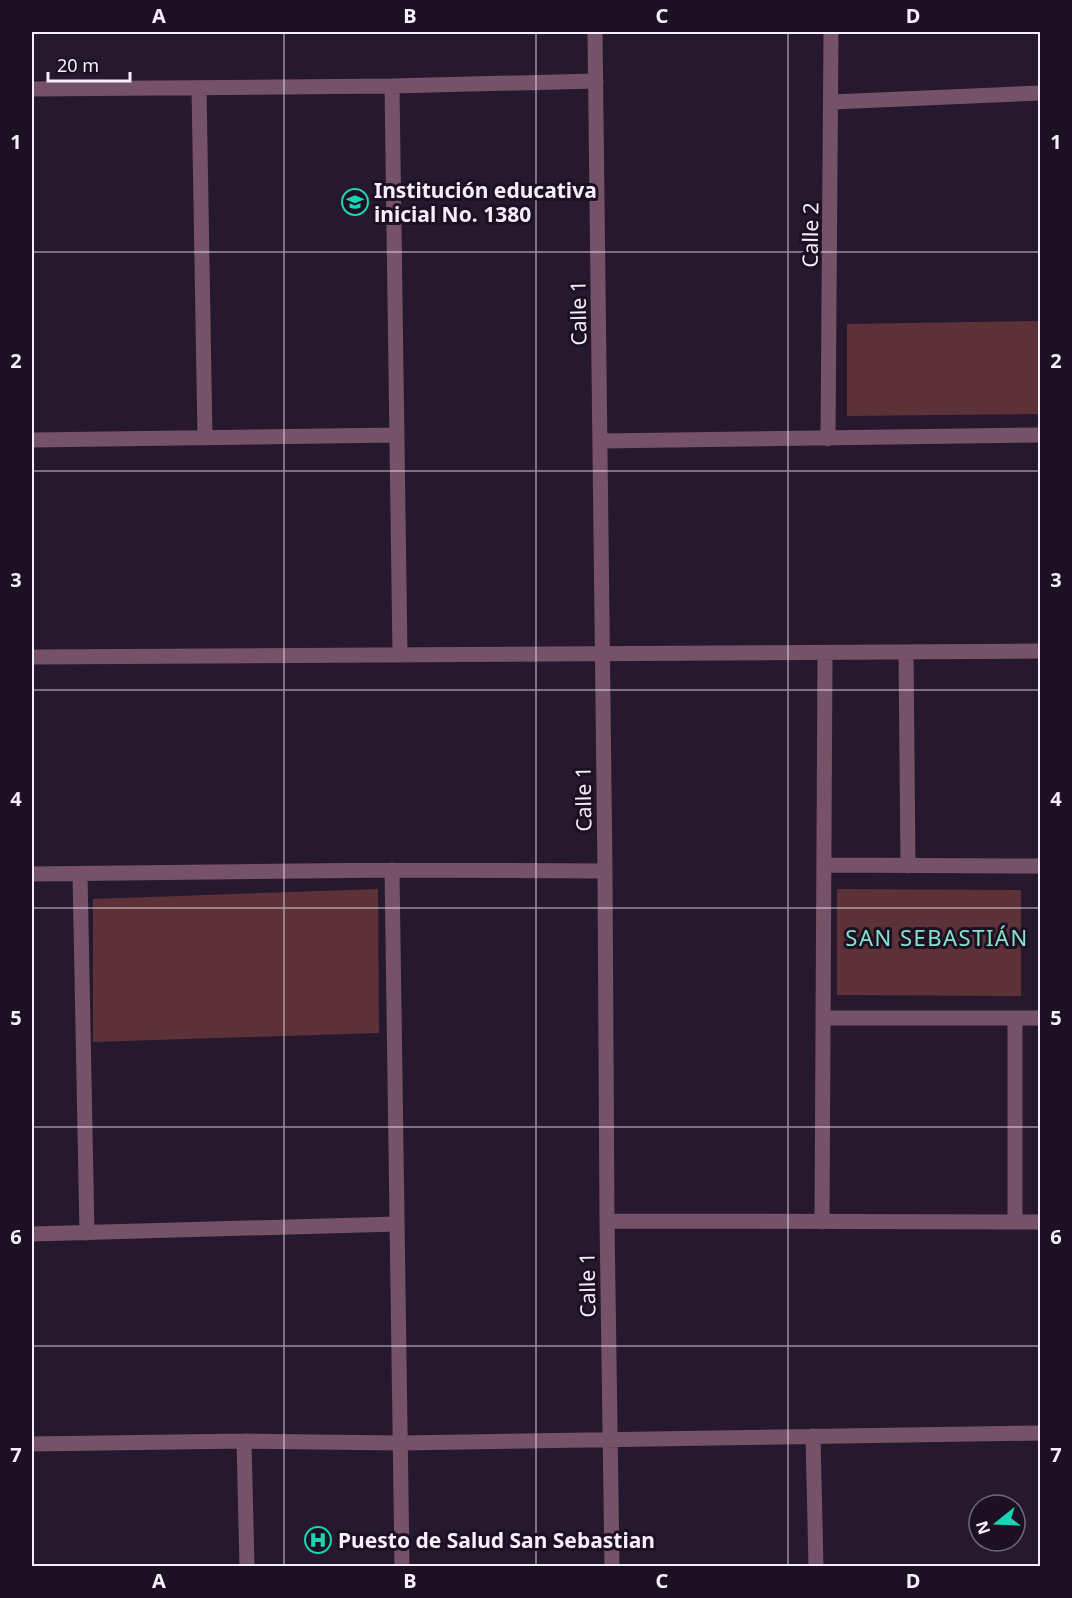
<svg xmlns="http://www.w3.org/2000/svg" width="1072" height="1598" font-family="'Noto Sans',sans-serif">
	<rect width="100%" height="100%" fill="#27192d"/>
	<path fill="#5d3138" d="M1040 321V414L847 416V324Z
		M378 889 379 1033 93 1042V899Z
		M837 889 1021 890V996L837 995Z"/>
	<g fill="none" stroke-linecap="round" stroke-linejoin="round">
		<path stroke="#755267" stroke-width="15" d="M595 32 605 871 607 1221 612 1566
			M392 86 400 655
			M199 88 205 438
			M32 89 392 86 596 81
			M832 102 1040 93
			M828 439 831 32
			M32 440 397 435
			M601 441 1040 435
			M906 652 908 866
			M32 657 1040 651
			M824 865 1040 866
			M392 870 402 1566
			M32 874 392 870 605 871
			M80 874 87 1233
			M823 1018H1040
			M1015 1018V1222
			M607 1221 1040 1222
			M822 1222 825 653
			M32 1234 397 1224
			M813 1436 816 1566
			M244 1441 247 1566
			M32 1444 244 1441 401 1443 1040 1433"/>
	</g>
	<path fill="none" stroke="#f7eefc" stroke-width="1.5" stroke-opacity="0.55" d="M284 32V1566M536 32V1566M788 32V1566M32 252H1040M32 471H1040M32 690H1040M32 908H1040M32 1127H1040M32 1346H1040"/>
	<defs>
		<symbol id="school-ring" viewBox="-11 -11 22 22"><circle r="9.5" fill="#1d1023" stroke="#19d5b2" stroke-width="1.5"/><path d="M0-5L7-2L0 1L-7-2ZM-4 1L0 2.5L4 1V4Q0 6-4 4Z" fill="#19d5b2"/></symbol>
		<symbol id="hospital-ring" viewBox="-11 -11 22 22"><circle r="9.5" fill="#1d1023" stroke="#19d5b2" stroke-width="1.5"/><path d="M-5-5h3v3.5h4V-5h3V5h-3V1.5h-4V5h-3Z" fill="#19d5b2"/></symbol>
	</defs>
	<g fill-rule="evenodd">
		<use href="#school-ring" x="340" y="187" width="30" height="30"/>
		<use href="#hospital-ring" x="303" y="1525" width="30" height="30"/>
	</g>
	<g text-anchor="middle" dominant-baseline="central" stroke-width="6" stroke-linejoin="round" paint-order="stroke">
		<g font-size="21" font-weight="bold" fill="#f7eefc" stroke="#1d1023" text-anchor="start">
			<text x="374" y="190">Institución educativa<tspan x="374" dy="24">inicial No. 1380</tspan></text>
			<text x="338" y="1540">Puesto de Salud San Sebastian</text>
		</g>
		<g font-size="21" fill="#f7eefc" stroke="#1d1023">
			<text transform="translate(810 235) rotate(-89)">Calle 2</text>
			<text transform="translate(578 313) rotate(-91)">Calle 1</text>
			<text transform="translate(583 799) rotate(-91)">Calle 1</text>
			<text transform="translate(587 1285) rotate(-91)">Calle 1</text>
		</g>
		<g font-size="22" letter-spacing="1.5" fill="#83e4cb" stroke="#1d1023">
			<text x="937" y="937">SAN SEBASTIÁN</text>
		</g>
	</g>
	<rect width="1072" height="1598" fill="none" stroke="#1d1023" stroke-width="66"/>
	<g transform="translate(997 1523) rotate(252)"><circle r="28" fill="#1d1023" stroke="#74697a" stroke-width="1.5"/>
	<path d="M0-4.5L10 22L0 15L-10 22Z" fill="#19d5b2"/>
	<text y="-9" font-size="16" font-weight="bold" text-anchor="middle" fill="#f7eefc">N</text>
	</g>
	<path d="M48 72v9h82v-9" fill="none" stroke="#f7eefc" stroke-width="3"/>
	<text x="57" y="72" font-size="18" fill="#f7eefc" stroke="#1d1023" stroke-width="4.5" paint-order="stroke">20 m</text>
	<rect x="33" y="33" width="1006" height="1532" fill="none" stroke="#f7eefc" stroke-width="2"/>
	<g font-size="20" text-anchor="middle" font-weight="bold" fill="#f7eefc">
		<text x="159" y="23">A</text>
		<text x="410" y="23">B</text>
		<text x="662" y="23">C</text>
		<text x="913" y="23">D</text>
		<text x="16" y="149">1</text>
		<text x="1056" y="149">1</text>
		<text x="16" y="368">2</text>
		<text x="1056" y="368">2</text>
		<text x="16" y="587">3</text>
		<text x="1056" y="587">3</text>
		<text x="16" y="806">4</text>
		<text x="1056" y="806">4</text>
		<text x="16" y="1025">5</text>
		<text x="1056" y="1025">5</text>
		<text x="16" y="1244">6</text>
		<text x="1056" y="1244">6</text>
		<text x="16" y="1462">7</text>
		<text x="1056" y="1462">7</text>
		<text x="159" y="1588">A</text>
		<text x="410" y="1588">B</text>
		<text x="662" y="1588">C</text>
		<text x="913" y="1588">D</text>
	</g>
</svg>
